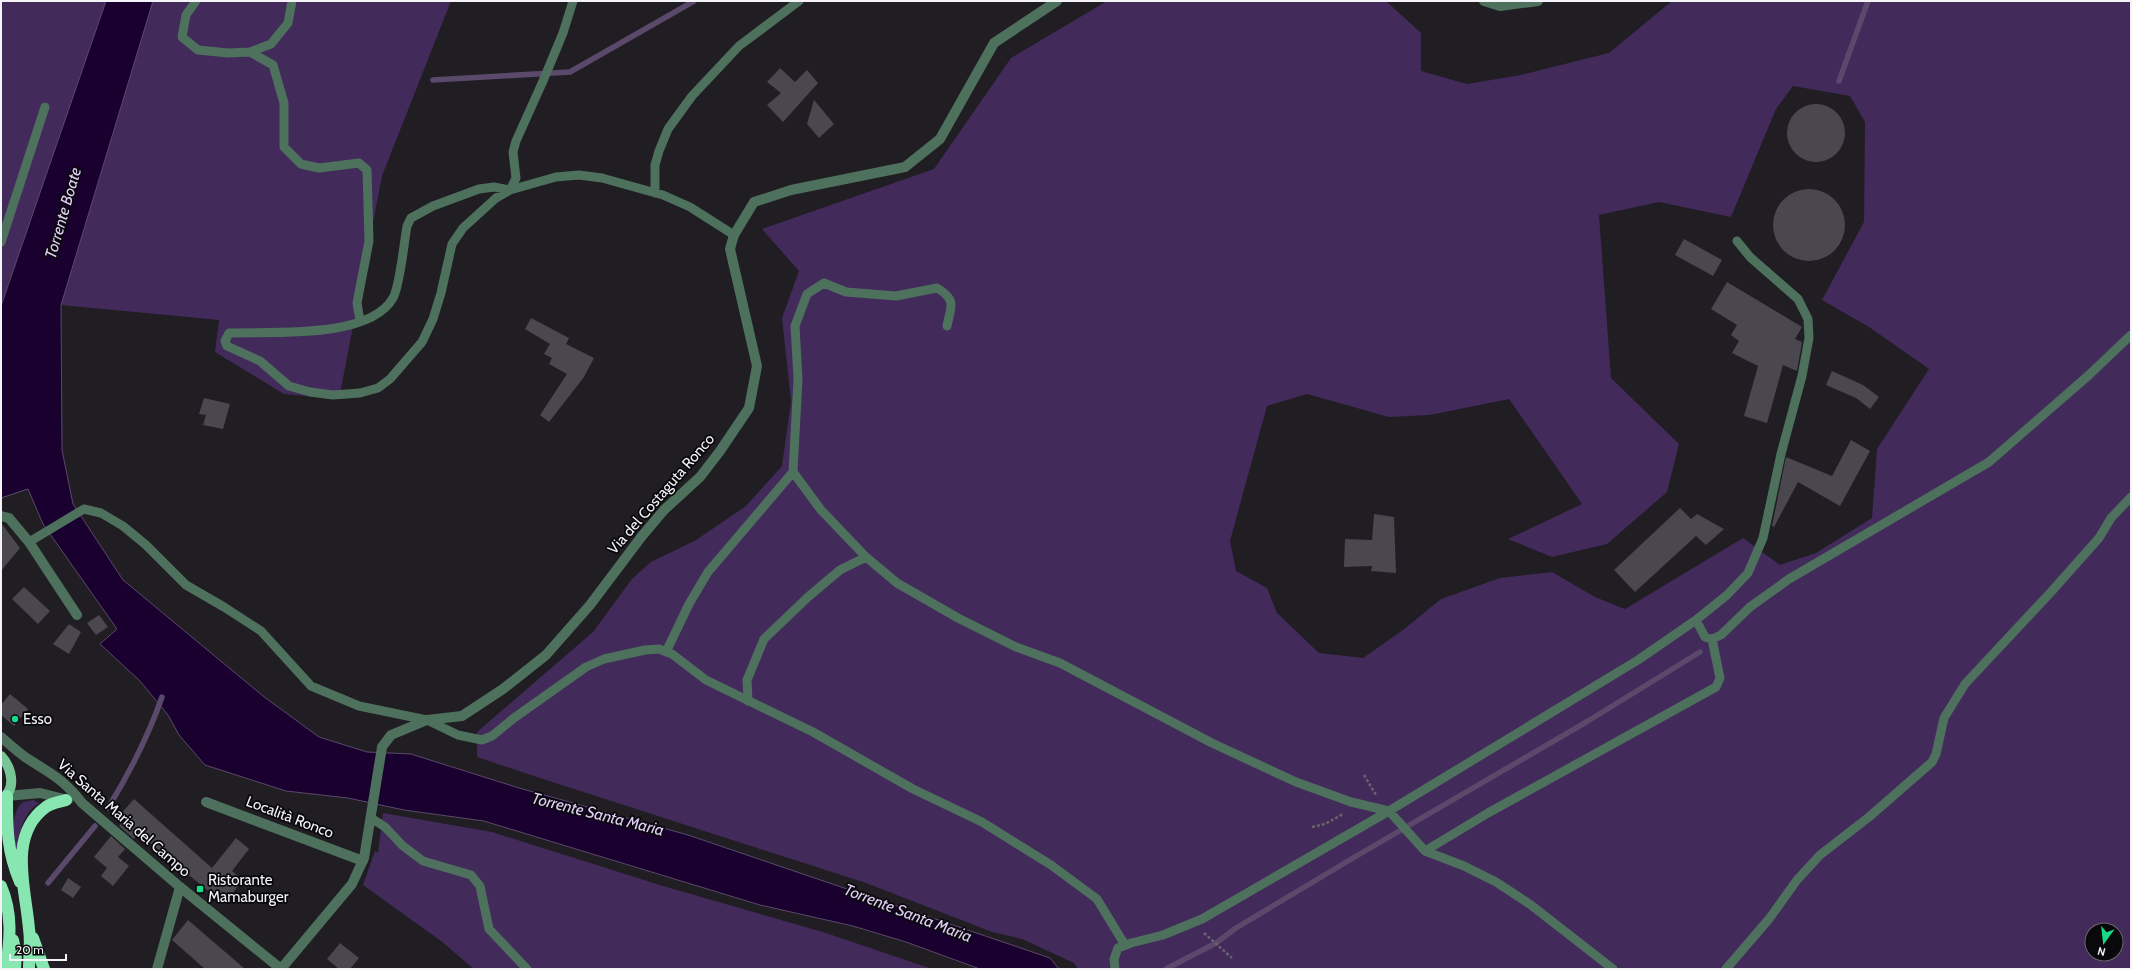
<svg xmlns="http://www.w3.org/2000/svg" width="2132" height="970" font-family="Cabin,sans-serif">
	<rect width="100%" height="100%" fill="#201d23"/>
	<path fill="#422a5b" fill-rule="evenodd" d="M1 1H451L382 176 339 399 284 394 215 352 219 320 61 305 10 278 1 306Z
		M1107 1H1386L1421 33V71L1467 84 1521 75 1609 53 1672 1H2131V969H1078L1074 963 1022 939 992 932 866 883 540 778 477 757V732L593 632 632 579 651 562 696 540 746 506 782 466 791 401 782 318 799 271 762 229 934 169 1011 58ZM1793 86 1850 96 1865 122 1864 222 1822 300 1869 327 1929 369 1877 449 1872 518 1816 553 1780 565 1743 538 1625 609 1595 597 1552 572 1500 578 1441 599 1403 630 1363 658 1319 653 1277 613 1267 588 1236 571 1230 541 1267 406 1307 394 1389 417 1430 415 1509 399 1582 504 1508 539 1552 557 1607 544 1667 492 1679 444 1611 378 1599 215 1659 202 1731 217 1776 109ZM2092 930H2116V954H2092Z
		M33 800 39 803C22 814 20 832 18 850 11 840 12 817 19 806 22 801 28 801 33 800Z
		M383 813 492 832 663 886 826 933 932 969H474L441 941 363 885 375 851 378 853Z"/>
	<path fill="#19002f" stroke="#5b496b" d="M106 1H153L61 305 62 450 73 504 123 580 263 696 319 737 367 752 411 754 519 788 688 835 1050 958 1059 969H980L906 942 853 926 760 905 484 821 404 810 348 798 286 791 205 765 179 735 168 715 140 681 100 644 117 629 43 524 28 489 1 498V306Z"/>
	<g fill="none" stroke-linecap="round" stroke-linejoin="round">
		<path stroke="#5b496b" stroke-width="5.5" d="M433 80 570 72 694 1
			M1839 81 1868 1
			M108 808C130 772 148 737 162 697
			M48 883 95 826
			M1166 969 1216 943 1236 928 1353 858 1588 721 1700 652"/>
	</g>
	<path fill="#4a474e" d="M780 68 795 82 807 70 818 83 783 122 767 105 781 93 767 82Z
		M814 100 834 124 819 138 807 124Z
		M1787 133a29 29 0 1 1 58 0a29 29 0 1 1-58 0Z
		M1773 225a36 36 0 1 1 72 0a36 36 0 1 1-72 0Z
		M1684 239 1722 260 1713 276 1675 255Z
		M1727 282 1802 327 1795 339 1802 342 1797 371 1783 365 1767 423 1744 416 1758 366 1732 353 1739 341 1731 335 1737 325 1711 309Z
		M531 318 569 338 566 344 594 358 584 377 549 422 540 415 567 374 549 364 552 358 544 354 550 344 525 329Z
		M1832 371 1863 385 1879 397 1870 409 1856 398 1826 385Z
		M204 398 230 404 223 429 203 425 206 415 199 414Z
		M1851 440 1870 451 1840 506 1798 482 1774 527 1772 526 1786 457 1832 476Z
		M1680 508 1691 519 1697 514 1724 529 1706 545 1696 536 1635 592 1614 570Z
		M1374 514 1394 517 1396 573 1371 571 1372 566 1344 567 1345 539 1372 540Z
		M1 523 20 548 1 571Z
		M24 587 50 611 38 624 12 599Z
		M99 615 108 627 96 635 87 623Z
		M69 624 81 632 69 654 53 644Z
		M10 694 28 709 14 726 1 715V705Z
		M134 799 212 868 236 838 249 849 232 871 243 880 224 904 138 833 134 839 119 826 124 820 119 816Z
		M111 836 125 849 118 857 129 866 113 886 101 876 107 868 94 857Z
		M68 878 81 887 73 898 61 890Z
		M188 920 245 969H205L172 940Z
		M340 943 359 958 350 969H339L327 959Z"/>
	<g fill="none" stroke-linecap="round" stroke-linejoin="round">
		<path stroke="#67656a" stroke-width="2.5" stroke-dasharray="3 2" stroke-linecap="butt" d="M1364 775 1376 795
			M1312 827 1325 824 1343 814
			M1204 933 1232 958"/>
		<path stroke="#4d715c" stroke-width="9" d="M196 1 186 15 182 37 198 50 228 53 250 52 271 44 288 23 292 1
			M573 1 563 33 543 81 516 141 513 152 516 178 510 190 494 187 479 189 433 206 411 218 407 226C404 242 400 286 393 298 369 340 270 331 229 333L225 341 227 346 260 361 289 386 310 392 333 395 360 393 378 388 390 379 422 342 433 319 441 293 452 244 463 228 496 198 510 190 556 177 579 175 602 178 663 195 690 207 734 235
			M250 52 273 65 284 103V147L301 164 319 168 359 163 367 170 369 241 357 303 360 321
			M655 193V165L659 151 668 129 692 96 739 46 799 1
			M1 242 45 107
			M947 326C951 306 957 300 937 288L896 296 846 292 824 283 807 294 795 326 798 379 793 472 821 510 866 557 897 583 958 618 1016 647 1060 663 1212 743 1296 782 1351 802 1389 811 1425 851 1464 866 1496 882 1531 905 1613 969
			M29 542 84 509 101 513 123 526 146 545 186 585 224 607 261 631 311 686 359 706 427 720 458 735 482 740 492 736 514 718 586 667 604 659 645 650 659 649 672 654 706 680 813 732 913 789 982 822 1051 865 1097 899 1125 945
			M1696 620 1705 637 1712 639 1721 635 1750 607 1789 579 1989 462 2089 375 2131 335
			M666 652 689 604 708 572 793 472
			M748 701 747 680 764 639 808 597 840 570 866 557
			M371 818 385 827 403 846 423 861 471 875 480 886 489 929 527 969
			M1425 851 1488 813 1716 687 1720 678 1712 639
			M1115 969 1114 959 1118 948 1131 943 1163 935 1202 919 1389 811 1638 660 1696 620 1727 595 1748 573 1763 538 1781 454 1802 376 1809 338 1808 319 1798 299 1750 257 1737 241
			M1726 969 1769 919 1797 880 1820 855 1869 817 1932 762 1936 754 1944 718 1965 684 2051 592 2099 538 2111 518 2131 497"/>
		<path stroke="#4d715c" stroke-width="10" d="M1484 1 1500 6 1538 1
			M1 516 9 518 29 542 77 615
			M206 802 363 861
			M157 969 180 887
			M281 969 352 884 364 858 382 747 391 735 427 720 462 716 503 689 546 655 590 605 642 536 664 510 700 477 720 451 749 408 757 366 730 249 734 235 754 202 791 190 905 167 940 139 994 43 1057 1"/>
		<path stroke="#4d715c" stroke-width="10" d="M1 737C9 744 17 751 25 757 49 773 63 778 82 803L180 887 281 969
			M7 796 40 793 68 800"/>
		<path stroke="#78c598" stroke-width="10" d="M1 756C12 768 17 790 1 799"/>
		<path stroke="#88e6b1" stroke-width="12" d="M7 796C7 829 7 851 20 882
			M1 886C13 914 10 940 6 969
			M33 938 44 969
			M13 940 16 953 15 969
			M29 969C29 956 31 942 29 929 26 890 7 835 46 807 51 803 60 802 66 800"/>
	</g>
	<g fill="#17d989" stroke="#09080b" stroke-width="1.5">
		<circle cx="15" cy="719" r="4"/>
		<rect x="196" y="885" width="8" height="8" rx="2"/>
	</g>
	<g text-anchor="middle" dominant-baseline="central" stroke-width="3.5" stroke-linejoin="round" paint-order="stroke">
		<g font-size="15" fill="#f4f3f7" stroke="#09080b">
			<text transform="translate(661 494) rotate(-49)">Via del Costaguta Ronco</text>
			<text transform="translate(290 817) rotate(21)">Località Ronco</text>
			<text transform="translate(124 818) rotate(41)">Via Santa Maria del Campo</text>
		</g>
		<g font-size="15" fill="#f4f3f7" stroke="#09080b" text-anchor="start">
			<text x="23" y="719">Esso</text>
			<text x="208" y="880">Ristorante<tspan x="208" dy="17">Mamaburger</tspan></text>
		</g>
		<g font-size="16" font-style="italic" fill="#e0cef7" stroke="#09080b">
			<text transform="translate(63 213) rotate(-74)">Torrente Boate</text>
			<text transform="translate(598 814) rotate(14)">Torrente Santa Maria</text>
			<text transform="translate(908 913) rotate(21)">Torrente Santa Maria</text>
		</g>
	</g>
	<rect width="2132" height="970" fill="none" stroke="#f4f3f7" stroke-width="4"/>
	<g transform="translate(2104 942) rotate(195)"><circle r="19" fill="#09080b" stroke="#676669"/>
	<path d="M0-3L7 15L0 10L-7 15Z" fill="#17d989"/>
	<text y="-6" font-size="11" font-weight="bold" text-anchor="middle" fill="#f4f3f7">N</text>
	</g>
	<path d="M10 954v6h56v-6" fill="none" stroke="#f4f3f7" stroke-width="2"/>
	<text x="16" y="954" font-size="12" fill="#f4f3f7" stroke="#09080b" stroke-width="3" paint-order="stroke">20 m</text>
</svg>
